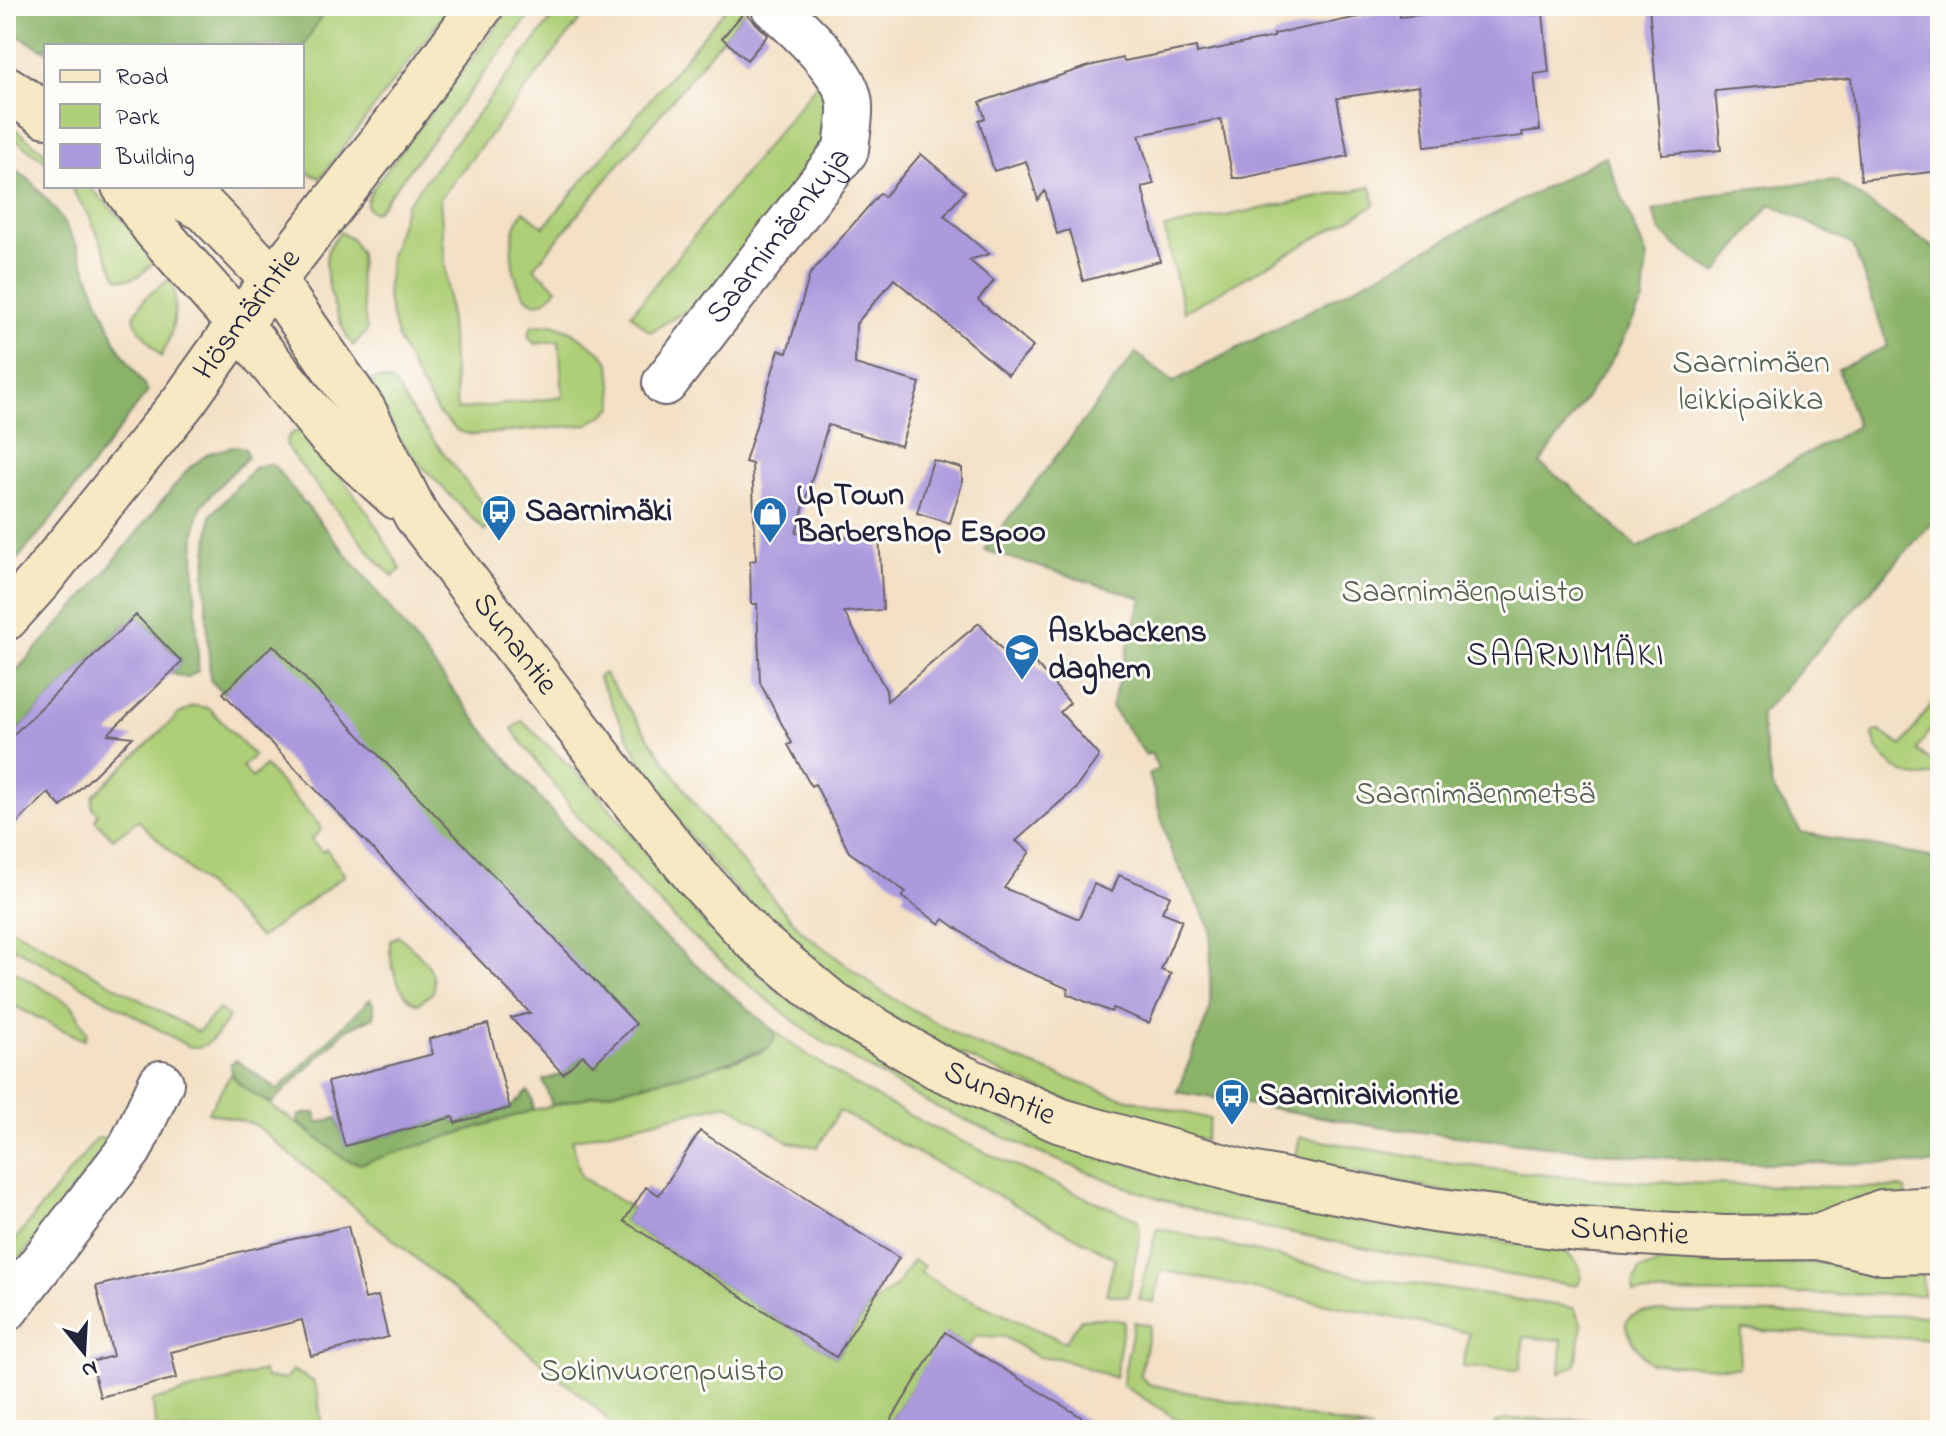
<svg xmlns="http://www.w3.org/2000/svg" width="1946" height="1436" font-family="'Indie Flower',sans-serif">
	<rect width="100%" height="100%" fill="#fdfcf7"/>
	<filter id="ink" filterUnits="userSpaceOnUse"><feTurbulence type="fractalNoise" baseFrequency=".0125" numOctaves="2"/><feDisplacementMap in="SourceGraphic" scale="16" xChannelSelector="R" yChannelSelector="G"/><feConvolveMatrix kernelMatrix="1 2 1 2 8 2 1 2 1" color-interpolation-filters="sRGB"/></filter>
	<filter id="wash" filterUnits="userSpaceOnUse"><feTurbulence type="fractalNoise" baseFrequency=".006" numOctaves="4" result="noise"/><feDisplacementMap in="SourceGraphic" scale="32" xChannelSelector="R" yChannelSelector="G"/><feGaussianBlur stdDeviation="1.8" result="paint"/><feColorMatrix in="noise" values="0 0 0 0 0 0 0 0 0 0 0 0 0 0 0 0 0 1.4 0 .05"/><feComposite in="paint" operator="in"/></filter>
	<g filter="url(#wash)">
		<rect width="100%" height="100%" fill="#f3e0c5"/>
		<path fill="#aecf77" stroke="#687859" stroke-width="2" d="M6 6H451L320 178 302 170V46H46V51L6 29Z
			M512 6H537L377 211 372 212C362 206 369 196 373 188Z
			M562 6H591L440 199 457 410 563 397 559 341 534 344 528 335 532 326 553 324 571 331 603 354 610 364 614 406 604 415 586 425 473 435 458 431 438 413 416 376 398 340 387 297 390 257 406 205Z
			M728 6H736L744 12 534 268 557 288C525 338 494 246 524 211L544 227Z
			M820 80 831 101V141L706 299 650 332 631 314Z
			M6 122 46 153V162L6 132Z
			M70 186H89L159 256C146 270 138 283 117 278L90 217Z
			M1371 187 1375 205 1184 312 1164 228Z
			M340 232 351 238 360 253 359 277 367 331 353 346C339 326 322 278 327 254 328 246 336 239 340 232Z
			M168 280 174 285C176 313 175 332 161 357L137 326 134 316 145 298Z
			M383 379 395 384 412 412 482 503 492 524 485 531 415 459 397 435 371 380Z
			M294 432H301L309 435 369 514 401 569 393 576 377 561 290 452 286 444 288 437Z
			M604 673 706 820 775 901 803 932 882 992 972 1043 1113 1095 1210 1119 1205 1141C1172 1132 1137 1125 1105 1114 933 1054 798 976 685 830 649 784 625 729 598 677Z
			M1940 692V716L1917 750 1934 763 1938 769 1936 774C1909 786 1878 761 1873 735L1875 732 1880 731 1902 746Z
			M194 706 209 708 254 756 242 767 252 778 265 766 320 826 321 830 311 840 322 852 326 849 345 875 260 938 138 820 113 839 95 820 98 813 92 807 93 796 179 714Z
			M522 721 595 790 707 927 782 995 885 1063 922 1082 1004 1120 1113 1158 1238 1196 1338 1217 1565 1251 1578 1264 1582 1278 1577 1286 1465 1268 1223 1219 1131 1189 1039 1153 928 1103 812 1035 740 978 682 927 580 819 512 729Z
			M6 925 198 1032 219 1009 229 1017C218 1032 209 1052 188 1046L6 943Z
			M399 936C416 951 439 967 433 992L418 1004C396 994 389 961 390 940Z
			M6 967 72 1005 87 1032 84 1040 6 1002Z
			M773 1030C882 1113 1013 1165 1138 1220L1140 1234 1128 1297 1106 1294 1115 1258 839 1111 818 1147 789 1142 727 1104 572 1140 581 1177 632 1208 624 1221 836 1357 869 1306 896 1286 913 1260 924 1266 920 1272 953 1292 1065 1342 1081 1319 1100 1318 1124 1321 1115 1378 1058 1358 1037 1357 1005 1337 976 1336 968 1347 946 1333 891 1420 906 1430H614L601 1412 254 1124 208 1112 231 1074 239 1083 352 1162 533 1110 700 1071 762 1052 768 1048 775 1037Z
			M102 1137 106 1146 6 1277V1251L96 1139Z
			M1300 1137C1386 1152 1472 1169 1559 1176 1672 1185 1786 1186 1900 1188L1905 1190 1908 1204 1734 1221 1602 1213 1465 1196 1295 1160Z
			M1157 1228 1359 1276 1574 1308 1582 1325 1576 1365 1560 1373 1562 1340 1524 1337 1520 1370 1462 1367 1469 1333 1161 1270 1154 1303 1138 1299Z
			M1671 1260 1764 1264 1921 1261 1923 1295 1634 1293 1633 1284 1640 1270Z
			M1643 1312 1940 1316V1340L1742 1330 1739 1368 1650 1363C1638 1351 1629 1339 1626 1322L1631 1316Z
			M1134 1322 1150 1325 1140 1375 1148 1384 1372 1430H1195L1122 1385Z
			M292 1370 313 1381 318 1394 322 1430H157L152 1401 263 1371 266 1378 285 1379Z
			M1507 1419 1647 1420V1430H1489L1496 1423Z"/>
		<path fill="#8ab268" stroke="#566a52" stroke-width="2" d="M6 6H327L302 49V46H46V51L6 29Z
			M1605 156 1647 257 1643 301 1613 358 1540 464 1569 485 1638 548 1857 426 1838 369 1888 346 1853 245 1771 204 1716 274 1674 244 1660 231 1653 211 1725 191 1835 180 1940 252V513L1760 715 1772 787 1801 832 1940 859V1164L1751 1163 1626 1155 1385 1128 1177 1092 1210 1010 1211 928 1171 852 1149 774 1158 769 1151 753 1146 755 1111 707 1142 598 984 550 1136 353 1173 382Z
			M6 163 31 181 57 212 76 244 117 345 148 391 50 521 6 572V344L15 331 6 321Z
			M236 446 245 448 248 457C233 473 213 489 202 506 186 530 200 637 198 671L187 678 170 673 182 661 136 615 6 742V682L93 587 189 468 209 453Z
			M268 464 274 466 375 589 494 743 636 913 773 1030 775 1037 768 1048 700 1071 552 1105 543 1080 563 1074 583 1055 635 1024 501 884 223 693 210 680 205 577 211 515 255 467Z
			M370 999 374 1005V1017L347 1029 271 1104C256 1094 229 1084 230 1064L236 1060 278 1090Z
			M528 1091 533 1101V1110L527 1112 360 1164 344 1159 298 1122V1116L306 1113H315L318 1123 337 1118 345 1146 453 1117 455 1123 510 1108Z"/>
		<g id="blocks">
			<path fill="#ab9add" d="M1480 6H1534V15L1543 14 1549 72 1534 74 1540 130 1522 132 1523 136 1425 147 1419 86 1337 98 1348 156 1242 178H1233L1221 119 1139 135 1154 184 1142 187 1160 261 1083 281 1069 230 1057 234 1045 191 1038 200 1026 161 994 171 979 120 985 118 980 102 1089 66 1123 58 1124 61 1196 47 1197 53 1274 37V34L1374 14 1399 11 1400 17 1480 9Z
				M1649 6H1940V171L1861 180 1851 78 1715 91 1721 150 1662 155Z
				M744 12 768 35 747 60 722 38Z
				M921 154 965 191 944 216 989 254 969 260 994 281 978 300 1033 347 1008 375 894 279 856 324 855 364 920 383 901 446 828 425 796 533 821 532V538L879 535 883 610 844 612 886 690 887 701 979 623 1022 673 1034 662 1070 703 1060 712 1099 756 1075 789 1016 841 1030 852 1004 888 1079 919 1094 884 1112 892 1119 875 1170 896 1162 912 1182 920 1161 970 1171 974 1149 1023 1113 1008 1111 1012 1067 994 1069 989 1002 961 944 919 940 924 902 897 906 892 849 852 815 784 811 786 788 745 792 743 760 683 757 604H751L750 561 756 560 752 464 745 462 779 350 787 353 810 274 880 193 884 197Z
				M933 460 962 468V483L950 523 917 513Z
				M136 615 182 662 108 734 133 737 61 807 48 793 6 834V742Z
				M273 645 636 1024 593 1065 583 1055 563 1074 511 1018 530 1013 223 693Z
				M488 1024 510 1108 455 1123 453 1117 345 1146 328 1082 433 1054 429 1039Z
				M700 1131 899 1258 836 1357 624 1221 646 1187 659 1195Z
				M348 1226 365 1299 378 1296 388 1337 311 1356 302 1320 171 1352 177 1378 100 1397 91 1362 113 1356 96 1286Z
				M945 1332 968 1347 1102 1430H885Z"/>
		</g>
	</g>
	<g filter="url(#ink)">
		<use href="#blocks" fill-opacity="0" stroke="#6b646b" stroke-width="2"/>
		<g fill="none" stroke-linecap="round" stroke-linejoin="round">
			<defs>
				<g id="street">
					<path id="s1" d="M665 383 846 150C847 135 851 120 850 105 849 73 796 26 773 6"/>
					<path d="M6 1309 130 1149 161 1083"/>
				</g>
				<g id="secondary">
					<path d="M6 88 46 115"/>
					<path d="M124 186 155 229 239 324 329 435 397 497"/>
					<path id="s2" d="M159 186 205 209 273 280 364 411 416 515 636 804 695 875 753 938 835 1006 938 1067 1061 1121 1246 1173 1433 1210 1577 1229 1724 1238 1818 1237 1884 1252 1940 1251"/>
					<path id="s3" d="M6 618 40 580 184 401 239 324 380 144 481 6"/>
					<path d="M1818 1237 1882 1212 1940 1209"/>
				</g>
			</defs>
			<use href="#street" stroke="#6b646b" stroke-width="48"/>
			<use href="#secondary" stroke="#6b646b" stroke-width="48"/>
			<use href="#street" stroke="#fff" stroke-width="44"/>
			<use href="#secondary" stroke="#f7e9c3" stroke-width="44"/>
		</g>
	</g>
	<defs>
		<symbol id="bus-pin" viewBox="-11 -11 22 30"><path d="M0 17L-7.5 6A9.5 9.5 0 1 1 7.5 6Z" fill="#1f6fb2" stroke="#fdfcf7"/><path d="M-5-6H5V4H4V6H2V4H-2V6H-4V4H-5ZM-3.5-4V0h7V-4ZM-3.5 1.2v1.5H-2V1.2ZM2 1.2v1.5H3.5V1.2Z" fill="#fff"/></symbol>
		<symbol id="shop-pin" viewBox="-11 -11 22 30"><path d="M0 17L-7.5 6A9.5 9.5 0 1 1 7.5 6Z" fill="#1f6fb2" stroke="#fdfcf7"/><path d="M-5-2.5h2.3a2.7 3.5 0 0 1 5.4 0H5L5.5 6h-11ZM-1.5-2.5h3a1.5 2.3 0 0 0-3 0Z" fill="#fff"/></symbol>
		<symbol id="school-pin" viewBox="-11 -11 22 30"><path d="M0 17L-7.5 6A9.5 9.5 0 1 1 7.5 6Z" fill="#1f6fb2" stroke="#fdfcf7"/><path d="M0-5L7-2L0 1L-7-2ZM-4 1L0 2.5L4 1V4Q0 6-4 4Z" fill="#fff"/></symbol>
	</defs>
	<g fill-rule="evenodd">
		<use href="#bus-pin" x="479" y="492" width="40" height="54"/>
		<use href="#shop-pin" x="750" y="494" width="40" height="54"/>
		<use href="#school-pin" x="1002" y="631" width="40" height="54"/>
		<use href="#bus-pin" x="1212" y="1076" width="40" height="54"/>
	</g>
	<g text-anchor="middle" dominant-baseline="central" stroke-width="6" stroke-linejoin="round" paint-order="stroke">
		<g font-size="32" fill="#22223b" stroke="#fdfcf7">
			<text stroke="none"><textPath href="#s1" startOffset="186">Saarnimäenkuja</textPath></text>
			<text stroke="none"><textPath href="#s3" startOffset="388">Hösmärintie</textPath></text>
			<text stroke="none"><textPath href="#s2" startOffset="588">Sunantie</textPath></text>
			<text stroke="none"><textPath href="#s2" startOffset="1260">Sunantie</textPath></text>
			<text stroke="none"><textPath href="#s2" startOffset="1908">Sunantie</textPath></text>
		</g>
		<g font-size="32" fill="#535f50" stroke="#fdfcf7">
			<text x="1751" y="364">Saarnimäen<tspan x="1751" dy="37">leikkipaikka</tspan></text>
			<text x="1463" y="593">Saarnimäenpuisto</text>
			<text x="1475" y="795">Saarnimäenmetsä</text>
			<text x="662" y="1372">Sokinvuorenpuisto</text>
		</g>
		<g font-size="32" font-weight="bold" fill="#22223b" stroke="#fdfcf7" text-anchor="start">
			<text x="796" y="496">UpTown<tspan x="796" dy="37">Barbershop Espoo</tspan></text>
			<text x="525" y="512">Saarnimäki</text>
			<text x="1048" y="633">Askbackens<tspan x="1048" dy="37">daghem</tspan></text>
			<text x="1258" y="1096">Saarniraiviontie</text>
		</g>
		<g font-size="34" letter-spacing="2" fill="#22223b" stroke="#fdfcf7">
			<text x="1566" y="657">SAARNIMÄKI</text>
		</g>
	</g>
	<rect width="1946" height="1436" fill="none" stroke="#fdfcf7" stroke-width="32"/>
	<rect x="44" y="44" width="260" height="144" fill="#fdfcf7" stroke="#a5a5ac" stroke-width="2"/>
	<rect x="60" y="70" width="40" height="12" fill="#f7e9c3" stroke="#a5a5ac" stroke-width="2"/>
	<text x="116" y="84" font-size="24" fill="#22223b">Road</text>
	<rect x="60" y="104" width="40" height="24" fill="#aecf77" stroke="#a5a5ac" stroke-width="2"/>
	<text x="116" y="124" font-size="24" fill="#22223b">Park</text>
	<rect x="60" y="144" width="40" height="24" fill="#ab9add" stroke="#a5a5ac" stroke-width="2"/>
	<text x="116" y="164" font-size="24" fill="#22223b">Building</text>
	<g transform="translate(84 1352) rotate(162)" stroke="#fdfcf7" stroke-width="6" paint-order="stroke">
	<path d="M0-6L14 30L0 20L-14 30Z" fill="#22223b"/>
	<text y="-12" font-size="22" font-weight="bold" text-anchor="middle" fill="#22223b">N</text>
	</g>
</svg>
